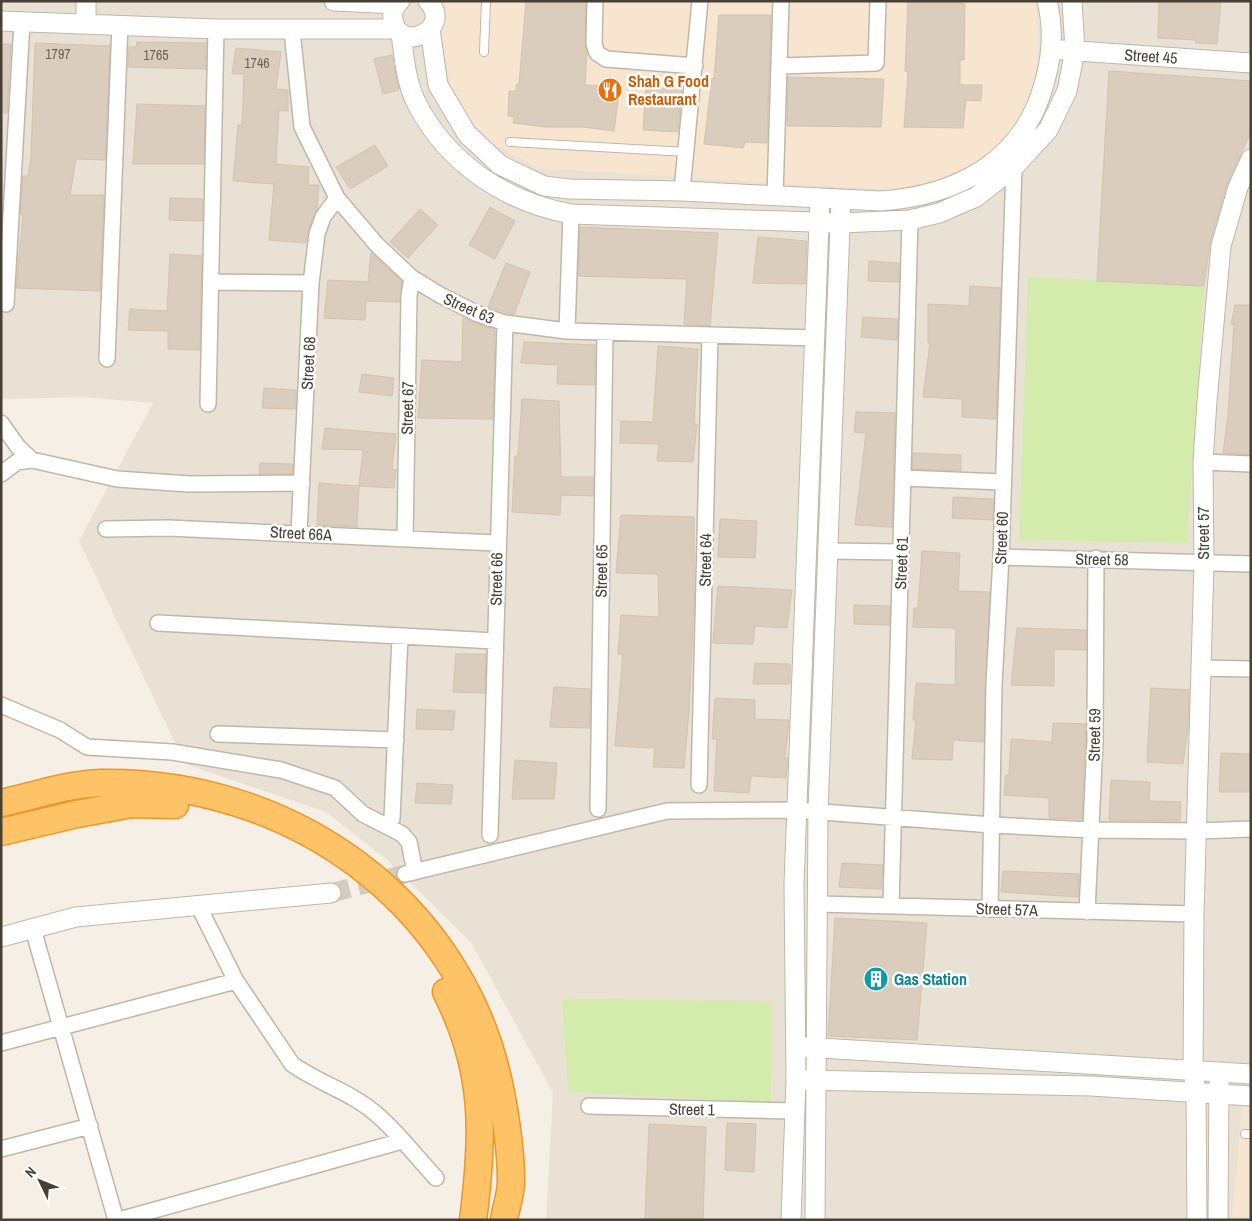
<svg xmlns="http://www.w3.org/2000/svg" width="1252" height="1221" font-family="'Archivo Narrow',sans-serif">
	<rect width="100%" height="100%" fill="#f5efe6"/>
	<path fill="#e9e1d4" d="M1 1H1251V1220H546L553 1093 471 942 386 859 326 812 185 764 79 541 153 403 83 397 1 399Z"/>
	<path fill="#f8e5d0" d="M440 1H1036L1039 47 1035 95 1017 124 994 154 959 173 906 191 537 168 494 144 467 117 452 91 440 31Z
		M1242 1107 1251 1108V1220H1232Z"/>
	<path fill="#d3ecac" d="M1028 277 1204 286 1187 543 1019 540Z
		M562 999 772 1001 771 1102 568 1092Z"/>
	<path fill="#dacdbe" stroke="#d3c2ae" d="M526 1H586L585 44 587 53 585 85 620 86 614 131 583 127H546L513 123 514 117 508 116 509 91H516L517 84H519Z
		M908 1H962V4H965L964 60H960V85H982L981 101 966 100 963 128 904 127 908 72 905 71Z
		M1159 1H1221L1217 44 1196 43V40L1158 38Z
		M719 15H771L767 143 745 142 743 148 704 144 712 78 714 79Z
		M137 42 206 43V69L128 67 129 47H136Z
		M35 43 110 46 105 160 76 159 70 195H104L100 291 16 288 23 215 20 214 23 176H28L31 157Z
		M1 44H11L7 113H1Z
		M236 48 281 52 276 89 288 90V111L279 110 276 164 309 167 308 185H319L317 209 308 231 306 243 269 240 274 184 233 181 238 125H242L244 74H232Z
		M392 55 399 90 383 94 374 59Z
		M1109 71 1251 81V132L1227 184 1210 243 1204 286 1097 281Z
		M788 77 884 79 881 127 787 126Z
		M676 86 682 87 678 132 643 130 646 87 675 89Z
		M137 104 205 106 204 164H133Z
		M375 145 388 166 350 189 336 167Z
		M170 198 203 199V221L169 220Z
		M490 207 515 221 495 259 469 245Z
		M420 209 438 225 408 258 390 242Z
		M580 227 718 233 710 326 684 324 687 279 578 276Z
		M758 237 807 241 805 284 753 283Z
		M371 253 402 281 400 302 366 301 365 320 324 318 328 280 368 282Z
		M170 254 202 256 200 350 168 349V331L128 330 130 309 167 311Z
		M869 261 899 263V282L868 281Z
		M506 263 530 272 514 315 488 307Z
		M970 286 1001 288 996 419 962 417V399L923 397 930 343H928V304L969 306Z
		M1235 305H1251V455L1223 453 1228 415 1234 324H1231Z
		M863 317 898 319 897 340 861 337Z
		M463 318 495 330 493 419 418 418 422 360 462 362Z
		M524 342 595 345V385L557 384 558 365 521 363Z
		M658 346 698 349 694 424H697L693 462 657 461 659 444 620 443 621 421 653 422Z
		M362 374 394 378 392 396 359 392Z
		M264 388 296 390V409L262 408Z
		M522 399 559 401 561 477H594L593 496 561 495 560 515 512 512 515 456H518Z
		M856 412 895 413 892 527 855 525 866 433 854 432Z
		M325 428 396 434 392 469 396 470 394 488 359 486 357 527 317 525 319 483 359 486 363 450 322 449Z
		M913 453 961 455V471L912 469Z
		M260 463 293 464 292 474H259Z
		M953 497 994 499 993 520 952 518Z
		M621 515 694 517V599L689 712 684 768 653 767 655 748 615 746 623 654H618L621 615 659 617 658 574 616 573Z
		M720 519 757 521 755 558 718 557Z
		M922 551 960 553 958 591 990 592 984 742 953 740 952 760 912 759 916 720H913L916 683 955 685 956 628 913 627 914 608H918Z
		M718 586 792 590 787 628 755 626 753 644 713 643Z
		M854 605 890 606 889 625 854 624Z
		M1017 628 1086 630V650L1054 649V686L1011 685Z
		M456 654H486L485 693 453 692Z
		M755 663 790 664V684H753Z
		M554 687 590 689V728L550 727Z
		M1151 688 1189 690 1188 728 1183 764 1147 762Z
		M715 698 755 700V719L789 720 785 758H788L786 778 751 776 749 793 714 791 717 739H712Z
		M417 709 455 711 453 730 416 729Z
		M1053 723 1086 724 1082 819 1049 818V798L1004 795 1006 775H1009L1011 739 1052 742Z
		M1221 753 1251 754V792H1219Z
		M515 760 557 763 554 799H512Z
		M1111 780 1150 782 1149 801 1181 802 1180 821 1109 820Z
		M417 783 453 785 451 804 415 803Z
		M842 863 883 865 881 889 839 887Z
		M1003 871 1079 874 1078 897 1001 892Z
		M835 918 927 923 917 1040 828 1036Z
		M727 1123 756 1124 754 1172 725 1170Z
		M649 1124 706 1127 703 1220 645 1219Z"/>
	<g fill="none" stroke-linecap="round" stroke-linejoin="round">
		<path stroke="#d2ccc3" stroke-width="19" stroke-dasharray="19 9" stroke-linecap="butt" d="M331 893 405 874"/>
		<defs>
			<path id="service" d="M484 52 486 1
				M510 142 687 152
				M1245 1134H1251"/>
			<path id="minor" d="M595 1 594 44 597 53 606 59 695 66
				M292 31 302 127 337 198 377 245 412 278 440 295 478 314 505 323 567 331 816 338
				M779 66 876 63 878 1
				M682 191 700 1
				M775 196 781 1
				M211 282 311 283
				M6 304 22 22
				M567 331 571 214
				M107 359 120 25
				M208 404 216 29
				M1 423 18 447 32 460 117 479 189 484 302 483
				M1203 462 1251 464
				M1 474 17 462 32 460
				M903 478 1003 482
				M106 529 168 528 496 543
				M299 533 311 283 317 234 323 217 337 198
				M405 539 409 295 412 278
				M829 551 901 552
				M1001 557 1251 564
				M158 623 495 641
				M1200 668 1251 669
				M1 705 60 730 87 747 172 752 281 770 335 788 363 814 402 834 409 842 415 872
				M218 734 396 740
				M699 785 710 335
				M598 809 605 334
				M392 819 400 636
				M490 835 505 323
				M405 874 667 811 796 810 992 825 1091 830 1198 831 1251 829
				M819 904 1194 914
				M198 905 236 981 292 1064C318 1083 351 1092 375 1113 397 1131 416 1157 436 1178
				M891 905 910 220
				M990 909 994 684 1001 557 1014 167
				M1087 912 1095 741 1096 558
				M33 929 116 1220
				M1 1043 236 981
				M589 1106 795 1111
				M1 1149 90 1126
				M119 1220 402 1141"/>
			<path id="tertiary" d="M334 1 397 4
				M400 1C394 6 392 12 393 19 397 55 455 30 428 1
				M1 21 216 29H396
				M86 24V1
				M430 29 438 85 467 134 500 165 544 186 569 189 682 191 880 201C956 196 1023 162 1044 84 1052 57 1054 29 1047 1
				M401 33C404 57 406 83 417 104 448 164 506 202 571 214L841 223 910 220 939 213 976 197 1014 167 1048 130 1067 91 1075 50 1072 1
				M1063 50 1251 63
				M1 937 76 917 331 893
				M804 1047 1251 1074
				M804 1080 1091 1086 1251 1096
				M791 1220 796 1080 794 884 820 198
				M815 1220 818 812 841 199
				M1197 1220 1196 1092 1193 1071 1194 914 1204 562 1203 462 1207 401 1221 246 1238 187 1251 159
				M1218 1220 1219 1082"/>
			<path id="motorway" d="M1 803C34 796 67 784 101 783 289 780 462 900 500 1088 506 1118 511 1150 511 1181 511 1194 506 1207 504 1220
				M1 832 77 814 132 804 175 805
				M446 992C486 1070 484 1135 473 1220"/>
		</defs>
		<use href="#service" stroke="#c1b7a8" stroke-width="10"/>
		<use href="#minor" stroke="#c1b7a8" stroke-width="18"/>
		<use href="#tertiary" stroke="#c1b7a8" stroke-width="21"/>
		<use href="#motorway" stroke="#ea972b" stroke-width="29"/>
		<use href="#service" stroke="#fff" stroke-width="8"/>
		<use href="#minor" stroke="#fff" stroke-width="15"/>
		<use href="#tertiary" stroke="#fff" stroke-width="19"/>
		<use href="#motorway" stroke="#ffc367" stroke-width="26"/>
	</g>
	<defs>
		<symbol id="restaurant-disc" viewBox="-11 -11 22 22"><circle r="9.5" fill="#e8710a" stroke="#fff"/><path d="M-5-6h1v4h1v-4h1v4h1v-4h1v5L-1.5 .5V6h-2V.5L-5-1ZM5-6V6H3V1.5H1.5Q1.5-4 5-6Z" fill="#fff"/></symbol>
		<symbol id="building-disc" viewBox="-11 -11 22 22"><circle r="9.5" fill="#0f9aa8" stroke="#fff"/><path d="M-4-6H4V6H1V3H-1V6H-4ZM-2.5-4.3h1.7v1.8h-1.7ZM.8-4.3h1.7v1.8H.8ZM-2.5-1h1.7V.8h-1.7ZM.8-1h1.7V.8H.8Z" fill="#fff"/></symbol>
	</defs>
	<g fill-rule="evenodd">
		<use href="#restaurant-disc" x="596" y="76" width="28" height="28"/>
		<use href="#building-disc" x="862" y="965" width="28" height="28"/>
	</g>
	<g text-anchor="middle" dominant-baseline="central" stroke-width="5" stroke-linejoin="round" paint-order="stroke">
		<g font-size="14" fill="#6c6257">
			<text x="58" y="54">1797</text>
			<text x="156" y="55">1765</text>
			<text x="257" y="63">1746</text>
		</g>
		<g font-size="16" fill="#483f35" stroke="#fff">
			<text transform="translate(1151 56) rotate(4)">Street 45</text>
			<text transform="translate(469 308) rotate(24)">Street 63</text>
			<text transform="translate(308 363) rotate(-87)">Street 68</text>
			<text transform="translate(407 408) rotate(-89)">Street 67</text>
			<text transform="translate(301 533) rotate(3)">Street 66A</text>
			<text transform="translate(1203 533) rotate(-90)">Street 57</text>
			<text transform="translate(1001 538) rotate(-88)">Street 60</text>
			<text transform="translate(1102 559) rotate(1)">Street 58</text>
			<text transform="translate(705 560) rotate(-89)">Street 64</text>
			<text transform="translate(901 563) rotate(-88)">Street 61</text>
			<text transform="translate(601 571) rotate(-89)">Street 65</text>
			<text transform="translate(496 579) rotate(-89)">Street 66</text>
			<text transform="translate(1094 735) rotate(-89)">Street 59</text>
			<text transform="translate(1007 909) rotate(2)">Street 57A</text>
			<text transform="translate(692 1109) rotate(1)">Street 1</text>
		</g>
		<g font-size="16" font-weight="bold" fill="#c56008" stroke="#fff" text-anchor="start">
			<text x="628" y="81">Shah G Food<tspan x="628" dy="18">Restaurant</tspan></text>
		</g>
		<g font-size="16" font-weight="bold" fill="#0d838f" stroke="#fff" text-anchor="start">
			<text x="894" y="979">Gas Station</text>
		</g>
	</g>
	<rect width="1252" height="1221" fill="none" stroke="#483f35" stroke-width="5"/>
	<g transform="translate(40 1181) rotate(313)" stroke="#ffffff" stroke-width="4" paint-order="stroke">
	<path d="M0-4L9 19L0 12L-9 19Z" fill="#483f35"/>
	<text y="-8" font-size="14" font-weight="bold" text-anchor="middle" fill="#483f35">N</text>
	</g>
</svg>
